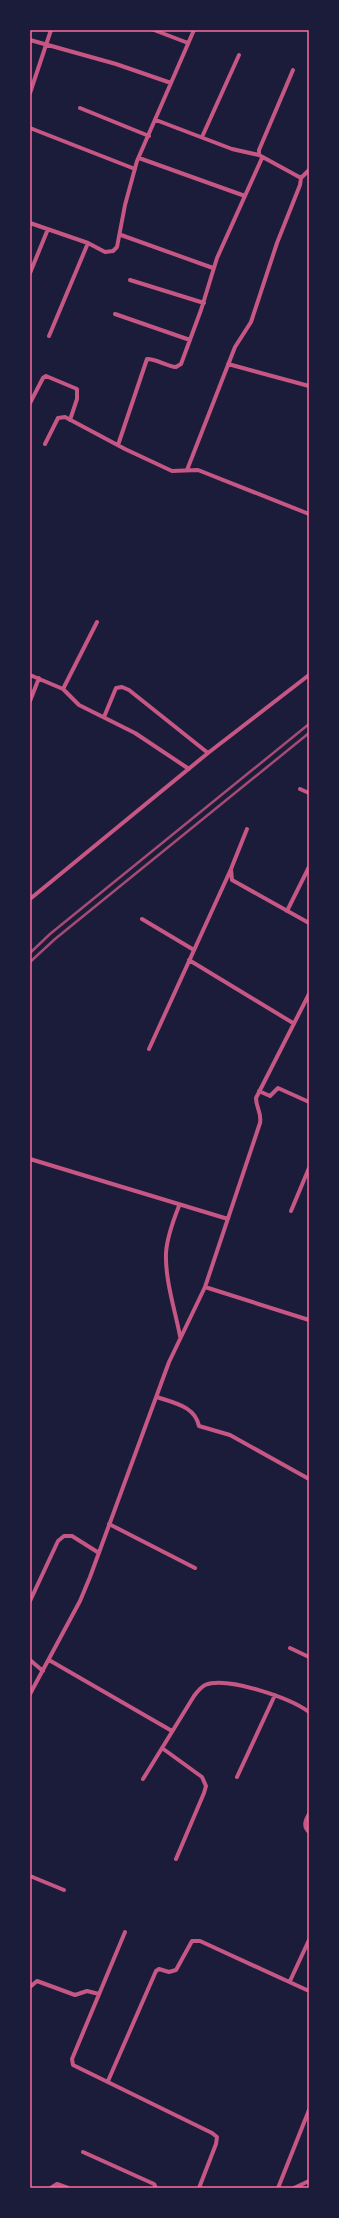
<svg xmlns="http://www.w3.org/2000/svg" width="339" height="2218" font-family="'Space Grotesk',sans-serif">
	<rect width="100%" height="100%" fill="#1b1b3a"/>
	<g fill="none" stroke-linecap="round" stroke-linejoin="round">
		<path stroke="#c65784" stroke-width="4" d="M154 30 188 43
			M30 40 116 64 171 83
			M30 93 51 30
			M80 108 149 136
			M156 120 232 149 259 155
			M30 128 135 169
			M202 137 239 55
			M139 158 245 196
			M301 178 309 170
			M30 223 88 243 105 252 113 251 117 247 125 205 137 161 194 30
			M121 235 213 268
			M30 273 48 229
			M130 280 204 303
			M115 314 190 340
			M49 336 88 243
			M228 364 309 386
			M30 403 43 378 46 376 77 389V399L70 420
			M45 444 58 418 65 417 125 449 172 471 198 470 309 514
			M118 445 147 359C157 359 166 366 176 367L181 364 201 310 217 258 262 158
			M187 470 235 347 251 322 277 243 300 185 301 178 259 155V150L293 70
			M30 675 63 689 79 705 135 733 189 769
			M63 689 97 622
			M30 701 39 678
			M104 717 116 688 122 687 129 690 208 753
			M300 789 309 793
			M247 829 231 869 232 880 309 923
			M30 899 208 753 309 675
			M287 911 309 867
			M142 919 194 950
			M189 960 293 1023
			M149 1049 231 869
			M259 1091 270 1096 278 1088 309 1102
			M30 1159 228 1219
			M179 1206C173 1221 167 1237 166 1253 165 1280 175 1310 180 1336
			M291 1211 309 1168
			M205 1287 309 1320
			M157 1397C174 1403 195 1406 199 1426L230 1435 309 1479
			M109 1524 195 1568
			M30 1601 58 1541 64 1536H72L99 1553
			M290 1648 309 1657
			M30 1660 43 1671
			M49 1660 172 1731
			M30 1694 80 1601 90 1577 169 1362 205 1287 260 1123C262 1113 256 1108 256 1098L309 994
			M162 1748 202 1777 206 1786 204 1793 176 1859
			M237 1777 275 1695
			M143 1779 194 1696C197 1692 201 1687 205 1685 227 1676 290 1698 309 1712
			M309 1814C305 1821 303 1826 309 1832
			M30 1876 64 1890
			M125 1932 72 2059 73 2065 212 2133 217 2137 216 2144 199 2188
			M290 1981 309 1940
			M30 1987 37 1981 75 1995 87 1991 99 1994
			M108 2081 156 1971 159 1969 169 1972 176 1970 192 1941H200L309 1991
			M83 2152 154 2184 156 2188
			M51 2188 57 2184 68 2188
			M278 2188 309 2110
			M294 2188 309 2181"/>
		<path stroke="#a44b75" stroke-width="2.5" d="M30 953 50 934 309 724
			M30 962 55 939 309 733"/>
	</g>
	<rect width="339" height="2218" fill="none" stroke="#1b1b3a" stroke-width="62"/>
	<rect x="31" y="31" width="277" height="2156" fill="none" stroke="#ff6b9d" stroke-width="1.5"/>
</svg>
